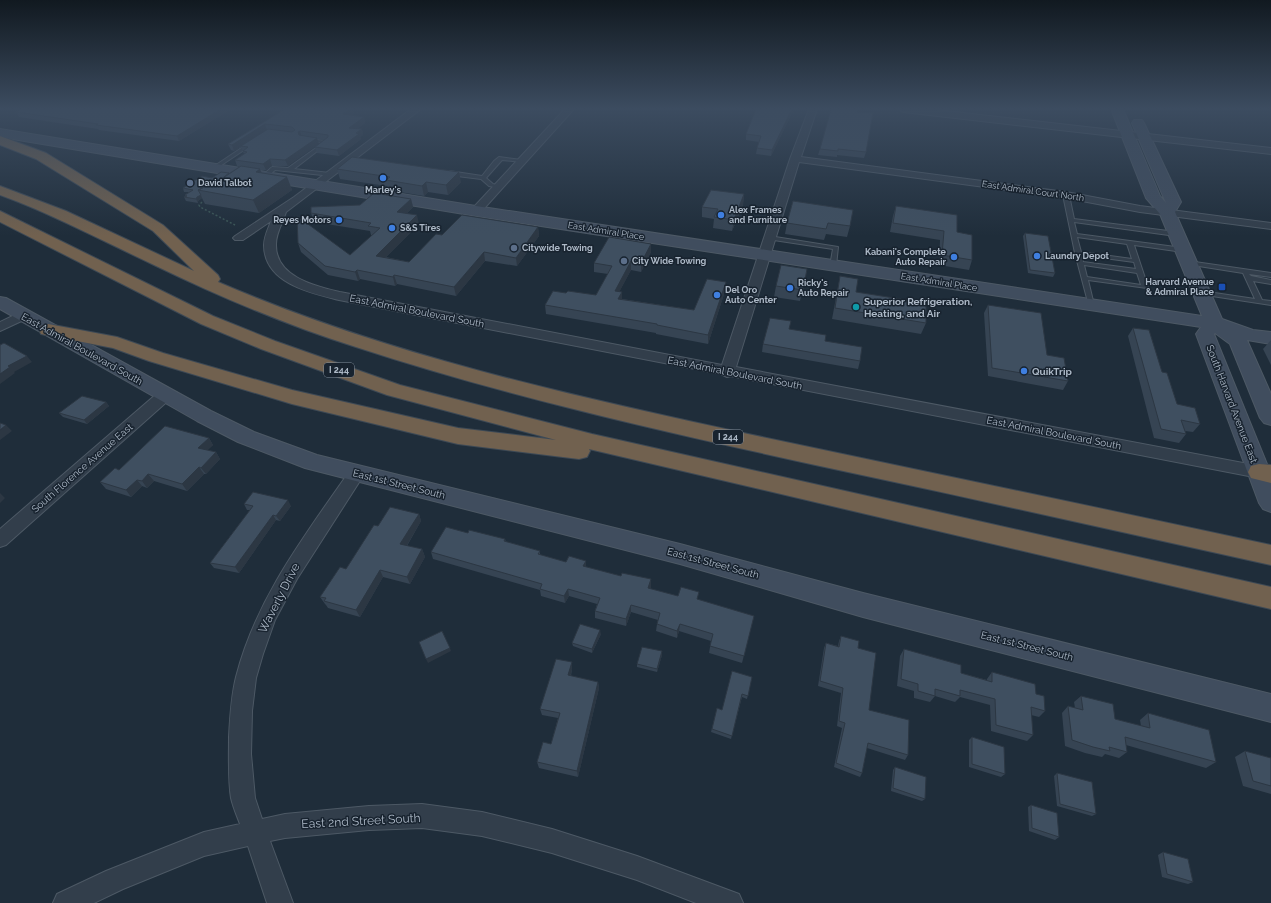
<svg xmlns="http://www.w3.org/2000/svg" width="1271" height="903" font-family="Raleway,sans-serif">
	<rect width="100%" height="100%" fill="#1f2d3a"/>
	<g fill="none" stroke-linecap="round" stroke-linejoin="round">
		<defs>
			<path id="lane" d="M307 139 327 141 329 142 294 169 330 173 332 174V176L275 170 267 177H263V175L272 167 288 168 323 143 307 141Z
				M249 143 253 144 217 168 213 167Z
				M499 157 522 160 524 161 522 162 502 160 486 178 493 184 499 186V188L489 186 481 179 449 175 446 173 449 171 482 176 494 161Z
				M1066 193 1069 195 1074 219 1176 232 1179 234 1176 236 1074 222 1077 234 1183 248 1186 250 1183 252 1134 245 1148 287 1147 288 1088 280 1094 305 1091 307 1089 306 1075 253 1063 195ZM1077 237 1127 244 1132 259 1081 252ZM1082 255 1134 262 1136 269 1083 262ZM1084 265 1137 273 1141 285 1087 277Z
				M769 236 838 247 836 266 833 268 830 266 833 249 767 239 766 238Z
				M1188 261 1271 273V277L1249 274 1251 276 1271 280V284L1253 281 1262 300 1271 301V305L1199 294 1198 293 1201 291 1255 299 1243 273 1186 264V262Z"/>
			<path id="street" d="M411 109H421L286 212C283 222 276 233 276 244 275 277 315 286 340 292L722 365 790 159 809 109H817L801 157 1066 192 1140 206 1271 223V229L1140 212 1066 198 799 162 736 367 1259 466 1265 468 1267 472 1265 476 1259 478 731 376 727 377 721 374 339 300C310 293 264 283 264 245 264 237 268 229 271 221L243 240H235L233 238 235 236 294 197Z
				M565 109H574L480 213H472L471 211 472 209Z
				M899 109H928L1271 148V154L903 112Z
				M23 311 28 312 30 315 28 318 0 331V322Z
				M165 390 170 391 172 395 170 399 6 545 0 547V529L160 391Z
				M357 467 363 469 365 473 297 579 275 620 263 654 256 678 252 711 251 754 255 798 262 819 285 814 369 806 422 804 482 812 552 829 637 856 739 894 743 903H696L637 880 552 853 482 836 422 828 369 830 285 838 270 841 293 903H267L248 846 204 856 123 889 94 903H53L57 894 106 871 204 832 240 824C237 816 233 807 231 798 228 780 229 756 229 737 230 717 231 697 236 677 256 598 306 534 351 469Z"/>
			<path id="secondary" d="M1111 109H1123L1160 196 1166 203 1132 123 1134 120H1142L1144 123 1181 202 1175 212 1222 319 1253 330 1271 332V344L1247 340 1271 394V425L1264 423 1260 418 1230 344 1215 333 1214 334 1271 474V512L1263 509 1259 503 1196 334 1201 327 476 216 0 137V129L476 206 1202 316 1160 214 1146 198Z
				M0 297 6 298 211 411 254 432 317 455 680 544 863 593 1271 694V722L863 617 680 564 305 468 238 442 197 421 0 309Z"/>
			<path id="highway" d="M0 136 46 153 163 225 218 275 220 279 218 282C388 355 568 395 748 434 922 471 1097 507 1271 545V565C1126 533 980 500 834 469 674 434 512 398 356 347 286 325 218 296 152 264 101 240 52 214 0 195V186L66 211 194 271 153 231 36 159 0 145Z
				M0 211 213 316 275 341 400 385 592 434 1271 587V609L589 449 590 451 587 457 579 459 458 444 292 404 149 361 113 348 41 334 39 330 41 326 48 324 117 337 163 353 292 390 458 428 556 440 387 395 261 349 201 324 0 222Z
				M1259 464 1271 465V483L1251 478 1248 472 1251 466Z"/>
		</defs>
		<use href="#lane" stroke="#4d5965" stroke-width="2"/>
		<use href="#street" stroke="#4d5965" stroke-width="2"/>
		<use href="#secondary" stroke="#4d5965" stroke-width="2"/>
		<use href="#highway" stroke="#3d4955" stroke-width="2"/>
		<path stroke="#3b5656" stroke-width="1.5" stroke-dasharray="2 2" stroke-linecap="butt" d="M202 202 199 205 200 207 235 225"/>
		<use href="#lane" fill="#323e4b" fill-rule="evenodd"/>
		<use href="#street" fill="#323e4b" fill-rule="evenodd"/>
		<use href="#secondary" fill="#404d5e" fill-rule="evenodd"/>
		<use href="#highway" fill="#71614f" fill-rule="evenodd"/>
	</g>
	<path fill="#364453" d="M231 109 179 141 99 130 98 129 19 117 16 112Z
		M285 109H353L354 114 352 115 364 117 365 123 357 129H362L363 135 360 137 361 139 339 156 317 153 315 147 325 140 317 139 288 166H272L266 170H260L262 173 287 177 292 190 259 213 205 204 202 198 198 201V203L186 201 184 197H185V195L189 192H184L183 188 212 178 229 173 240 166H237L235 160 244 154 241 147 234 151 231 150 228 144Z
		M756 109H794L771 156 756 154 757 148 759 142 746 140V134Z
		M857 112 866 152 864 158 837 155V157L818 155 820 149Z
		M337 169 461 182 448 195 428 192 424 196 388 190 387 186 340 179Z
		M744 194 743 205 732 231 713 228 714 219 702 217V207Z
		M411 199 413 207 406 214 419 224 386 257 409 262 442 235 538 227 539 236 517 266 485 261 456 296 397 284 395 286 360 279 358 281 328 275 301 252 298 243 350 255 372 235H371L370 231 314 222 311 213 360 205Z
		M793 201 850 226 847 237 826 234 824 240 785 234 787 223Z
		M896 206 957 232 972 260 969 270 939 265 940 240 890 232 893 216Z
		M1025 233 1055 273 1053 277 1028 273 1023 236Z
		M651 244V252L641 272 631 270 619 292H622V299L694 310 726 282 725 291 708 344 656 334V333L546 314 545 305 566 293 596 295 608 274 594 272V263Z
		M807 269 800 301 774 297 776 286Z
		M840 276 856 292 907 302 926 323 921 334 832 319 838 287Z
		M988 305 1047 355 1068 381 1063 390 988 376 984 313Z
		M1133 328 1162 372 1177 404 1200 424 1193 432 1185 431 1186 434 1179 443 1154 438 1128 336Z
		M789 329 825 341 860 361 858 369 762 352 763 344Z
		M1271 340V365L1263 349Z
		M106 402 109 406 87 424 63 417 59 413Z
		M209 438 213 445 207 450 216 452 220 459 206 474H204L187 491 154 481 147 488 142 486 131 497 106 489 100 482 119 470Z
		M244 504 291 506 280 521 276 520 239 573 214 568 210 563 250 510H247Z
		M419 514 421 521 407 546 422 549 425 557 410 584 383 577 360 617 328 608 326 605 325 604 320 597 346 569 378 526Z
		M468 533 505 539 506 542 540 551V555L566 562 586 561V567L621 576 651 579V587L650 589 678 596 698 600 754 616 742 663 709 653 711 641 679 631 677 638 656 631 657 624 658 620 631 612 626 626 595 618V611L597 604 569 596 565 603 541 596 540 590 433 559 431 552Z
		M601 634 592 653 573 646 572 643Z
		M841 636 858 648 869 710 908 755 905 760 867 748 862 773 860 777 834 767 842 728 837 726 841 693 818 686 824 648 826 643 838 646 839 641Z
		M904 649 961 673 987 680V679L992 672 1036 694 1045 711 1039 717 1031 715 1033 735 1027 741 991 731 990 705 960 697 955 702 935 696 930 702 914 698V691L897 686 900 656Z
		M662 651V655L657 672 637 667V664Z
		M572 669 571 676 598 682 599 688 578 777 539 768 537 762 551 744 558 718 542 715 540 709Z
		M752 677 747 699 742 697 731 739 711 732 717 708 722 710Z
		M1081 696 1115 719 1141 726 1140 720 1148 713 1216 762 1206 768 1126 745 1127 752 1119 758 1105 754 1102 757 1085 753 1065 746 1062 713 1068 706 1075 708 1074 702Z
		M972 737 1005 774 1001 777 969 767V740Z
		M1245 751 1271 758V794L1243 786 1235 757Z
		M895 767 925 799 922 801 891 791 893 770Z
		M1057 773 1096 814 1092 816 1057 806 1054 776Z
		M1031 805 1059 837 1055 840 1029 831 1028 807Z
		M1163 852 1193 882 1188 884 1162 877 1158 855Z"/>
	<path fill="#2c3743" d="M221 109H231L179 141 177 136Z
		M349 109H353L354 114 345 120 343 114Z
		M792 109H794L771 156 772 150Z
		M364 117 365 123 351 134 349 128Z
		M265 124 267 130 234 151 232 145Z
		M362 129 363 135 360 137 361 139 339 156 337 150Z
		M300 131 302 137 299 135 298 132Z
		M317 138 319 144 288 166 285 160Z
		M270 159 272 166 266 170 263 164Z
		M260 169 265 183 256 172Z
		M459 172 461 182 448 195 446 185Z
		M287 177 292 190 259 213 253 200Z
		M426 182 428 192 424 196 422 186Z
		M744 194 743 205 732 231 734 220Z
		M201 195 202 198 198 201V203L196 199 197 197Z
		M411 199 413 207 399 221 397 212Z
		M417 215 419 224 379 264 376 256Z
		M538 227 539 236 517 266 516 258Z
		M651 244V252L641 272V263Z
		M484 252 485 261 456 296 454 287Z
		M631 261V270L615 300V291Z
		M357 270 360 279 358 281 355 272Z
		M394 275 397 284 395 286 393 277Z
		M726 282 725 291 708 344V335Z
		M622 292V301L618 299Z
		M27 356 32 362 14 372 15 373 0 384V374L8 366Z
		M106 402 109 406 87 424 84 420Z
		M6 425 12 431 0 440V430Z
		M209 438 213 445 203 455 198 448Z
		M216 452 220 459 206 474 201 468Z
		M199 467 204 474 187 491 182 484Z
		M148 474 154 481 147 488 142 481Z
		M137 480 142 486 131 497 126 490Z
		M0 493 5 498 0 503Z
		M288 500 291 506 280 521 276 516Z
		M419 514 421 521 403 552 400 544Z
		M273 515 276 520 239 573 235 567Z
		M422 549 425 557 410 584 407 577Z
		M586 561V568L583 566Z
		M380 570 383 577 360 617 356 610Z
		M651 579V587L648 595V588Z
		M568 589 569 596 565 603 564 596Z
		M631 605V612L626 626V619Z
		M680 624 679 631 677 638V631Z
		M600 630 601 634 592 653V649Z
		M450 648 451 651 428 663 426 659Z
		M662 651V655L657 672V669Z
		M572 662V669L569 682 568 675Z
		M598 682 599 688 578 777 577 771Z"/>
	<path fill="#3f4f60" stroke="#2c3743" d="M22 109H221L177 136 96 125 98 124 16 112Z
		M285 109H350L343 114 364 117 349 128 362 129 356 133 359 134 337 150 315 147 328 137V135L300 131 298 132 299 135 317 138 285 160 270 159 263 164 235 160 247 152 243 151 248 147 241 146 268 129 292 132 295 130 292 127 265 124 232 145 228 144Z
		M756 109H792L772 150 757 148 761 136 746 134Z
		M831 109H858L857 112 873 113 866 152 838 149V151L820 149Z
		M352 157 459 172 446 185 426 182 422 186 386 180 390 177 337 169Z
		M241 166 260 169 256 172 287 177 253 200 198 190 220 180Z
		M221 172 229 173 220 180 198 190 201 195 197 197 196 199 184 197 187 196 185 195 193 190 183 188 202 176 212 178Z
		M711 190 744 194 734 220 714 217 718 209 702 207Z
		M374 193 411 199 397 212 417 215 376 256 409 262 436 234 442 235 462 215 538 227 516 258 484 252 454 287 394 275 393 277 357 270 355 272 325 266 298 243 297 216 350 255 380 228 368 226 371 223 311 213V207L360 205Z
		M793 201 853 210 850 226 828 223 826 229 787 223Z
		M896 206 957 215V232L972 235V260L942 255 944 231 893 223Z
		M1025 233 1048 236 1055 273 1030 270Z
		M609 237 651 244 641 263 631 261 615 291 622 292 618 299 694 310 707 279 726 282 708 335 657 325V324L545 305 553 291 566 293 568 291 596 295 612 266 594 263Z
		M781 265 807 269 803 290 776 286Z
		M840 276 858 279 856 292 907 300V302L926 305V323L835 308Z
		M988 305 1041 313 1047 355 1064 358 1068 381 992 368Z
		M770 318 791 321 789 329 826 335 825 341 862 347 860 361 763 344Z
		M1133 328 1149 330 1162 372 1167 373 1177 404 1195 408 1200 424 1181 420 1186 434 1161 429Z
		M4 343 27 356 8 366 10 367 0 374V345Z
		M82 396 106 402 84 420 59 413Z
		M0 423 6 425 0 430Z
		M165 426 209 438 198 448 216 452 201 468 199 467 182 484 148 474 142 481 137 480 126 490 100 482 115 468 119 470Z
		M253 492 288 500 276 516 273 515 235 567 210 563 253 506 244 504Z
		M390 507 419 514 400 544 422 549 407 577 380 570 356 610 324 601 326 598 320 597 340 567 346 569 374 525 378 526Z
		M446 527 468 533 469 530 505 539 504 541 540 551 538 554 566 562 569 556 586 561 583 566 621 576 622 573 651 579 648 588 678 596 681 587 699 592 697 599 754 616 744 656 710 646 713 634 680 624 677 631 657 624 660 613 631 605 626 619 595 611 600 598 568 589 564 596 540 589 542 584 431 552Z
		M580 624 600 630 592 649 572 643Z
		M442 631 450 648 426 659 419 642Z
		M841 636 859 641 858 648 876 653 869 710 909 720 908 755 868 743 862 773 836 763 845 723 839 721 843 688 820 681 826 643 839 647Z
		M642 647 662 651 657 669 637 664Z
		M904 649 961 665V673L992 682V672L1035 684 1036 694 1044 696 1045 711 1031 707 1033 735 996 725 995 699 960 690V696L935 689V696L918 691V684L901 679Z
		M556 659 572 662 568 675 598 682 577 771 537 762 543 742 551 744 560 713 540 709Z
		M732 671 752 677 748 696 742 694 732 736 712 729 717 708 722 710Z
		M1081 696 1113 704 1115 719 1150 728 1148 713 1209 730 1216 762 1125 737 1127 752 1109 747 1110 751 1093 747 1072 740 1068 706 1083 710Z
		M972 737 1004 747 1005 774 972 764Z
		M1245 751 1271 758V786L1253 781Z
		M895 767 926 777 925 799 893 788Z
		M1057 773 1092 782 1096 814 1060 804Z
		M1031 805 1057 813 1059 837 1032 828Z
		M1163 852 1188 859 1193 882 1167 874Z"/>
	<linearGradient id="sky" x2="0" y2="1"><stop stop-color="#111920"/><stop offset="0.46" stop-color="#3c4c60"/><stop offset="1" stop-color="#3c4c60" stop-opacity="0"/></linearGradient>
	<rect width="1271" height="236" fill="url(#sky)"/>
	<g fill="#3f7fe0" stroke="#18232f" stroke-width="1.5">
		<circle cx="383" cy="178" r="4"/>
		<circle cx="721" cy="215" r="4"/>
		<circle cx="339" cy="220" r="4"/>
		<circle cx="392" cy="228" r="4"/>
		<circle cx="1037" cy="256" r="4"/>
		<circle cx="954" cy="257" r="4"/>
		<circle cx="790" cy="288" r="4"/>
		<circle cx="717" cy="295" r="4"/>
		<circle cx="1024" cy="371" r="4"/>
	</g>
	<g fill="#5c6f8a" stroke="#18232f" stroke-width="1.5">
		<circle cx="190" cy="183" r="4"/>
		<circle cx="514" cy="248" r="4"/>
		<circle cx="624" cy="261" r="4"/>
	</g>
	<rect fill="#1a4fb4" stroke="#18232f" stroke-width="1.5" x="1218" y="283" width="8" height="8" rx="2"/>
	<circle fill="#0f9aa8" stroke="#18232f" stroke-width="1.5" cx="856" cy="307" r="4"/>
	<g text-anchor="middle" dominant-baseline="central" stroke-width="3" stroke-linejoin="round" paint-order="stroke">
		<g font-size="9" font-weight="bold" fill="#adb9c7" stroke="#18232f" text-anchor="start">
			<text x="198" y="183">David Talbot</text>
			<text x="383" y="190" text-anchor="middle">Marley's</text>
			<text x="729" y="210">Alex Frames<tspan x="729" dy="10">and Furniture</tspan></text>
			<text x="331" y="220" text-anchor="end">Reyes Motors</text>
			<text x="400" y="228">S&amp;S Tires</text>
			<text x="522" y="248">Citywide Towing</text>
			<text x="946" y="252" text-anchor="end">Kabani's Complete<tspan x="946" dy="10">Auto Repair</tspan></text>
			<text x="1045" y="256">Laundry Depot</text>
			<text x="632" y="261">City Wide Towing</text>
			<text x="1214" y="282" text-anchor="end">Harvard Avenue<tspan x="1214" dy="10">&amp; Admiral Place</tspan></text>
			<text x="798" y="283">Ricky's<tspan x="798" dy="10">Auto Repair</tspan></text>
			<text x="725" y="290">Del Oro<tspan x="725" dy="10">Auto Center</tspan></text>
		</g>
		<g font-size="9" fill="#adb9c7" stroke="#18232f">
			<text transform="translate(1033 191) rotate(8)">East Admiral Court North</text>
			<text transform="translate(606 231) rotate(9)">East Admiral Place</text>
			<text transform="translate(939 282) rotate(9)">East Admiral Place</text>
		</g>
		<g fill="#18232f" stroke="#808c99" stroke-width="1">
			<rect x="324" y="363" width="30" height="14" rx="3"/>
			<rect x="713" y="430" width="30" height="14" rx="3"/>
		</g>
		<g font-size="9" font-weight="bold" fill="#adb9c7">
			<text x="339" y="370">I 244</text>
			<text x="728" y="437">I 244</text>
		</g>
		<g font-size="10" font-weight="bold" fill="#adb9c7" stroke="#18232f" text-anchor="start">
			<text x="864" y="301">Superior Refrigeration,<tspan x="864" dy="12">Heating, and Air</tspan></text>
			<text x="1032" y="371">QuikTrip</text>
		</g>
		<g font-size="10" fill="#adb9c7" stroke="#18232f">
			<text transform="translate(417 311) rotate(11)">East Admiral Boulevard South</text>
			<text transform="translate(82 349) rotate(29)">East Admiral Boulevard South</text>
			<text transform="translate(735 373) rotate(11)">East Admiral Boulevard South</text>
			<text transform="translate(1232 404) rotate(69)">South Harvard Avenue East</text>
			<text transform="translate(1054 433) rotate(11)">East Admiral Boulevard South</text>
			<text transform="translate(82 468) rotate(-41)">South Florence Avenue East</text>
			<text transform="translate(399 484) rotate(14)">East 1st Street South</text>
			<text transform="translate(713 563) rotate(15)">East 1st Street South</text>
			<text transform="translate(1027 646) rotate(14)">East 1st Street South</text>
		</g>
		<g font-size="12" fill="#adb9c7" stroke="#18232f">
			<text transform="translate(279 598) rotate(-63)">Waverly Drive</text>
			<text transform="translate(361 821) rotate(-3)">East 2nd Street South</text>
		</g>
	</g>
</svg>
